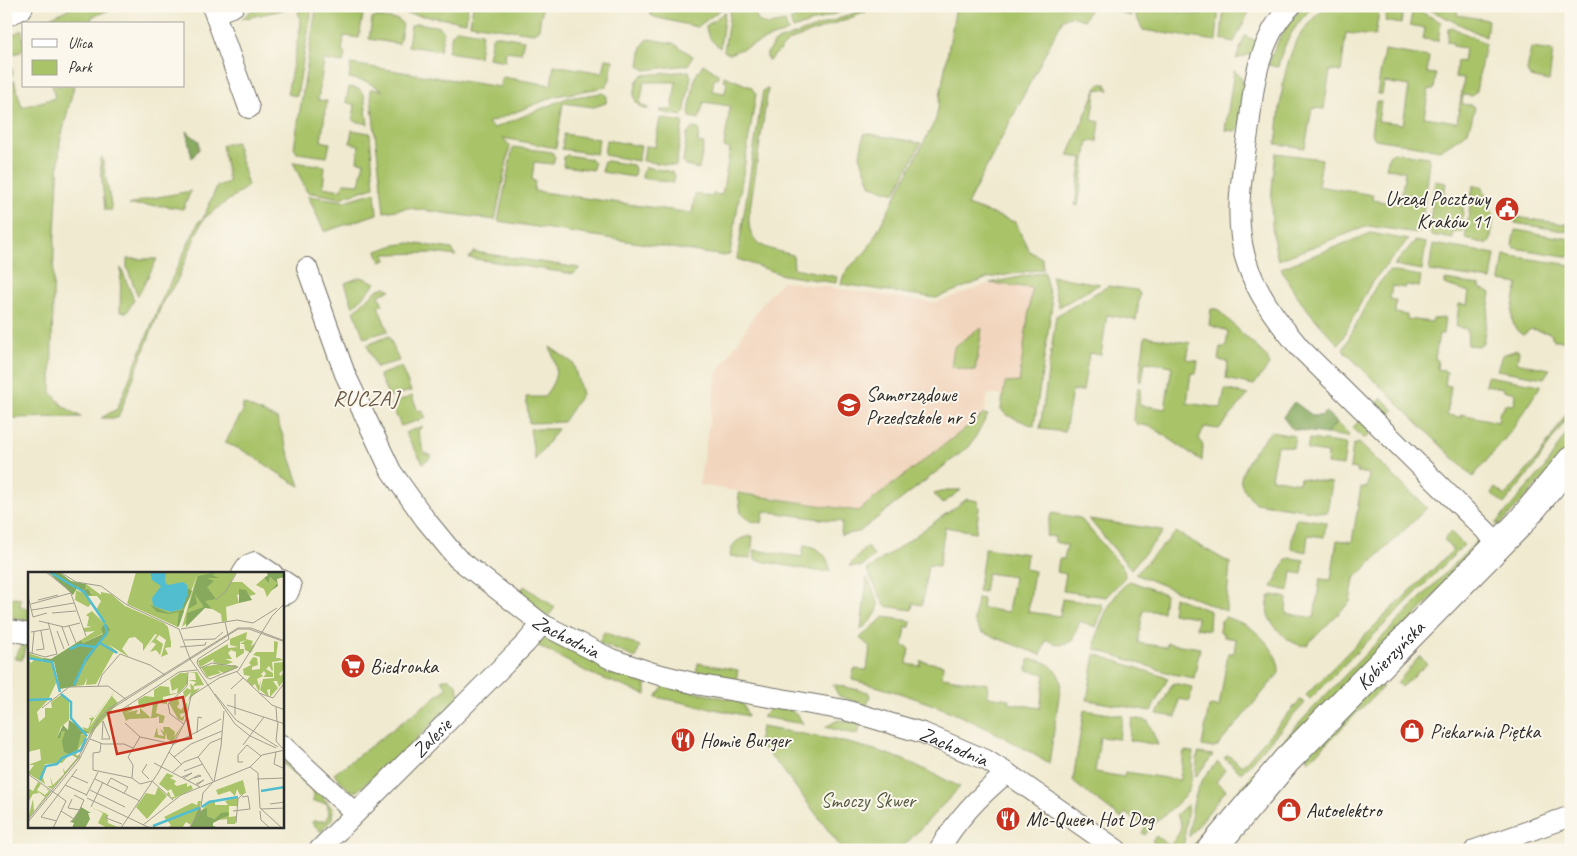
<svg xmlns="http://www.w3.org/2000/svg" width="1577" height="856" font-family="Caveat,sans-serif">
	<rect width="100%" height="100%" fill="#fbf7ec"/>
	<filter id="ink" filterUnits="userSpaceOnUse"><feTurbulence type="fractalNoise" baseFrequency=".02" numOctaves="2"/><feDisplacementMap in="SourceGraphic" scale="10" xChannelSelector="R" yChannelSelector="G"/><feConvolveMatrix kernelMatrix="1 2 1 2 8 2 1 2 1" color-interpolation-filters="sRGB"/></filter>
	<filter id="wash" filterUnits="userSpaceOnUse"><feTurbulence type="fractalNoise" baseFrequency=".0096" numOctaves="4" result="noise"/><feDisplacementMap in="SourceGraphic" scale="20" xChannelSelector="R" yChannelSelector="G"/><feGaussianBlur stdDeviation="1.12" result="paint"/><feColorMatrix in="noise" values="0 0 0 0 0 0 0 0 0 0 0 0 0 0 0 0 0 1.4 0 .05"/><feComposite in="paint" operator="in"/></filter>
	<g filter="url(#wash)">
		<rect width="100%" height="100%" fill="#f0ead0"/>
		<path fill="#f2d5bd" d="M782 281 936 303 990 283 1032 288 1019 383 1009 396 988 394 984 414 858 511 699 485 717 374 761 305Z"/>
		<path fill="#a9c369" stroke="#6a774a" d="M75 6H119L92 17 90 24H37Z
			M260 6H300L242 19 248 13Z
			M353 6H468L466 22Z
			M473 6H542L539 29 533 33 470 24Z
			M649 6H674L690 10 691 6H726L697 27 654 17 650 14Z
			M731 6H752L758 21 768 25 785 22 788 31 729 54 724 51Z
			M828 6H847L848 9 793 29 790 20Z
			M956 6H1091L1084 20 1070 16 1063 19 967 205 1015 222 1029 251 1042 258 1043 269 988 278 936 298 841 284C844 266 860 261 869 247L936 119Z
			M1103 6H1126L1131 16Z
			M1131 6H1160V9L1201 15 1203 6H1219L1216 41 1143 30Z
			M1224 6H1252L1234 42 1221 39Z
			M1303 6H1314C1296 23 1283 43 1278 67L1268 65C1276 42 1286 24 1303 6Z
			M1328 6H1380L1375 36 1346 33 1341 72 1330 70 1324 109 1312 108 1305 148 1276 144C1283 91 1280 39 1328 6Z
			M1388 6H1404L1401 24 1385 21Z
			M1428 6H1458L1457 15 1488 20 1486 37 1428 9Z
			M316 8 363 15 359 38 344 36 342 52 345 53 343 63 324 60 318 100 327 101 321 141 330 143 327 157 297 153 294 148Z
			M312 9 297 96 287 94 301 24 298 11Z
			M865 9 866 12 789 41 769 61 767 58V53L775 42Z
			M1417 10 1441 22 1438 41 1423 39 1425 28 1410 25 1412 12Z
			M725 12 720 48C713 43 706 35 706 26Z
			M376 17 399 20 403 25 399 44 369 39 372 19Z
			M417 23 440 27 444 32 440 51 408 46 411 26Z
			M1453 28 1485 43 1476 92 1472 96 1463 95 1462 104 1471 105 1475 108 1468 132 1440 150 1375 139 1371 133 1376 102H1381L1378 121 1403 124 1409 86 1384 82 1382 94H1377L1384 50 1429 57 1427 73 1436 74 1434 90 1429 89 1424 117 1457 122 1464 78 1455 77 1457 61 1463 62 1465 48 1453 46V43L1447 42 1448 29Z
			M457 29 482 33 479 57 448 52 452 34Z
			M22 30 24 46 21 52 8 55 13 73 6 89V38Z
			M494 35 524 40 521 53 506 51 505 61 488 58 492 38Z
			M1245 36 1257 41 1251 54 1236 59Z
			M648 39 673 43 693 56 688 65 646 70 639 66 642 46Z
			M1531 48 1553 51 1549 81 1530 77 1527 71Z
			M606 59 613 60 610 79 606 87 556 96 488 123 493 128 502 125 567 98 603 93 607 96 606 103 594 107 563 103 556 148 503 138 510 146 495 220 408 208 384 212 370 89 383 90 367 82 349 78 351 64 500 87 502 77 551 85 554 65 603 73Z
			M703 64 718 74V79H714L712 91 725 93 727 81 723 80 724 76 751 87 756 94 730 254 724 256 498 221 513 147 552 152 555 157 553 164 534 162 532 180 535 181 534 191 692 213 695 194 712 197 713 194 722 195 730 149 724 147 730 106 704 102 699 119 690 117 689 112 695 77Z
			M689 71 691 77 684 114 682 116 660 112V110H672L676 82H644L640 104 649 109H643L636 102 634 95 637 81 642 75Z
			M1234 71C1252 80 1241 111 1239 128L1235 131 1225 130Z
			M14 80 22 107 55 98 52 86H74L60 142 54 251 51 392 63 406 81 417 6 418V100Z
			M1100 84H1106L1109 90 1097 89 1096 92 1092 120 1100 122 1097 142 1088 141 1078 206 1075 205 1082 158 1068 156 1098 85Z
			M349 87 359 89 364 94 368 124 353 121 355 105 346 102Z
			M768 89 749 215C747 248 768 248 793 255L794 268 837 277 836 283 783 275 737 259 763 90Z
			M660 118 683 122 676 166 643 161 645 146 655 147Z
			M693 128 699 129 698 143 704 144 699 169 686 166 683 162 687 133Z
			M352 130 370 133 374 187 340 198 307 192 293 162 325 166 323 187 341 190 344 183 359 184 364 162 357 161 359 145 350 143Z
			M864 133 921 143 895 193 871 186 860 156Z
			M564 134 599 139 596 154 562 149Z
			M606 140 641 146 638 161 604 155Z
			M236 142 248 186 203 219 176 283 163 301 118 418H101L117 409 160 304 199 221 203 219 217 186 229 182 222 145Z
			M1394 152 1428 157 1429 160 1421 231 1418 233 1368 226 1278 260C1268 223 1271 190 1276 153L1322 159 1318 186 1373 195 1372 200 1400 204 1405 171 1386 168 1389 155Z
			M567 155 591 159 594 163 593 170 563 166 564 157Z
			M102 157 112 210H105L100 160Z
			M607 161 633 165 635 169 634 177 602 172 603 163Z
			M646 167 672 172 675 176 673 183 642 178 643 170Z
			M1435 181 1446 183 1443 199 1463 203 1462 232 1453 233V239L1431 235 1429 231Z
			M1473 186H1482L1494 217 1490 242 1488 244 1465 239Z
			M191 191 183 209 166 206 129 205 147 199Z
			M375 192 377 214 327 231H324L308 196 345 201Z
			M1516 217 1571 225V232L1515 223Z
			M1515 230 1571 239V257L1514 248 1512 245Z
			M1371 233 1408 240 1371 283 1339 345C1316 321 1295 297 1281 268Z
			M1415 241 1426 243 1422 270 1394 265Z
			M410 243 452 249 456 256 433 253 385 254 386 260 381 262 377 251 395 245Z
			M1433 244 1495 254 1491 280 1429 271Z
			M474 252 580 268 574 274 469 258Z
			M1504 255 1571 265V314L1564 340H1554L1550 333 1531 329 1523 335C1504 325 1515 300 1518 284L1500 281Z
			M127 259H157L138 296 127 268Z
			M121 268 134 300 127 312H120Z
			M1389 271 1421 276 1419 287 1406 285 1405 288 1392 286 1390 299 1396 300 1395 313 1407 315V319L1432 322 1433 319 1445 318 1443 334H1439L1435 359 1438 360 1437 369 1447 372 1445 385 1451 386 1447 415 1461 417V414L1498 422 1500 410H1503L1505 404 1514 405 1515 393 1503 390V388L1485 385 1487 376 1541 385 1512 430 1473 477 1343 350 1373 291Z
			M1044 272 1052 305 1034 426 1006 415 1001 409 1005 383 1019 382 1032 288 990 283Z
			M1051 276 1100 284 1059 307Z
			M361 277 376 283 353 307 345 283Z
			M1445 280 1480 285V288L1491 293 1483 343 1478 346 1468 345 1467 329 1456 327 1459 304 1467 305 1469 292 1444 284Z
			M1108 286 1137 290 1140 294 1136 320 1107 315 1101 355 1089 353 1083 391H1072L1065 432 1040 429 1056 316Z
			M385 287 391 290 379 295 383 305 378 306 388 331 364 338 354 311 377 290Z
			M1211 309H1217L1267 357 1269 365 1254 385 1226 379 1228 362 1218 360 1220 347H1226L1228 331 1209 325Z
			M978 329H982L975 371 951 367 954 347Z
			M389 336 399 361 376 367 367 345Z
			M1145 336 1190 343 1187 359 1198 361 1196 374 1191 373 1187 403 1221 408 1225 389 1248 395 1219 429 1205 427 1199 438 1203 446 1202 461 1152 427 1137 424 1133 419 1138 387 1141 388 1139 405 1165 409 1172 366 1145 362 1142 382 1139 381Z
			M550 347 573 363 582 394 563 422 529 423 526 397H544C559 376 558 371 550 347Z
			M1517 350 1519 351 1517 363 1550 369 1544 378 1497 370 1502 355Z
			M401 367 411 391 389 397 379 375Z
			M412 396 418 411 422 410 426 418 401 426 391 404Z
			M1382 398 1394 410 1385 419 1373 408Z
			M1294 402 1313 416H1321L1326 412 1348 433V437L1292 429 1283 417Z
			M243 404 277 419 300 486C274 473 253 452 225 443L244 409 242 408Z
			M1571 406V411L1533 469 1504 504 1491 493 1495 488 1505 496 1540 455Z
			M984 414 988 415 970 446 859 532 841 535 842 522 764 511 762 523C752 522 746 520 741 513L738 493 858 511Z
			M1361 419 1373 431 1364 439 1352 428Z
			M423 426 418 431 424 453 432 456 423 463 405 433Z
			M1571 426V445L1557 464 1501 524H1495L1543 470Z
			M530 429H558L535 460Z
			M1271 432 1295 436 1293 448 1277 445 1271 478 1299 483 1300 478 1332 483 1327 513 1255 503C1251 497 1243 490 1241 483 1238 471 1262 439 1271 432Z
			M1309 439 1346 444 1343 466 1327 464 1328 453 1307 450Z
			M1359 443 1427 508 1354 579 1350 602 1307 645C1293 648 1275 630 1269 617 1266 611 1268 604 1269 597L1273 595 1287 598 1286 613 1314 618 1320 579 1331 580 1337 540 1352 542 1361 487 1367 488 1369 474 1357 472V469L1350 468 1353 445Z
			M948 490H961L942 504 934 494Z
			M967 499 978 501 979 508 976 532 945 527 939 566 928 565 922 605 913 603 912 610 885 606 867 570Z
			M1053 513 1080 518 1124 569 1125 577 1106 597 1063 591 1066 574 1057 572 1059 559H1064L1067 545 1055 542V537L1046 536 1050 517Z
			M1298 518 1326 522 1324 537 1308 535 1306 552 1293 549 1291 546 1295 521Z
			M1089 519 1161 530 1163 532 1131 569Z
			M1176 532 1230 563 1226 611 1135 574Z
			M1451 532 1464 545 1310 699 1306 695 1378 622 1453 550 1444 539Z
			M753 536 751 559 730 556C731 542 740 537 753 536Z
			M1479 539 1480 546 1199 850 1191 848C1279 737 1380 640 1479 539Z
			M804 545C819 547 828 555 830 570L822 572 755 560 754 550 802 557Z
			M867 546 874 556 861 567 849 566Z
			M985 548 1027 554 1025 569 1034 571 1028 612 1060 616 1062 599 1101 604 1103 608 1096 627 1080 621 1072 641 1060 645 1046 640 1041 655 981 632 974 621 977 598 983 599 982 608 1008 612 1014 577 987 573 984 592 978 591Z
			M1290 558 1304 560 1302 574 1292 572 1289 591 1272 587 1286 560Z
			M867 578C880 606 886 607 861 630Z
			M1130 581 1165 594 1163 612 1143 610 1138 643 1166 647 1167 643 1200 648 1194 678 1173 674 1095 649C1094 631 1114 590 1130 581Z
			M524 586 555 607 548 617 517 596Z
			M6 597 21 599 20 607 29 608V621L6 616Z
			M1174 597 1210 611 1209 630 1196 628 1197 617 1172 613Z
			M884 617 911 621 910 627H906L903 646 909 648 907 664 920 666 921 661 943 665 942 677 988 684 987 696 1010 699 1009 703 1040 708 1045 674 1027 670 1028 660C1042 657 1059 668 1061 683L1049 764C988 724 923 697 852 680L854 669 867 670 870 647 860 638Z
			M1225 617C1233 620 1244 623 1251 628 1264 638 1280 655 1279 673L1218 746 1213 748 1202 746 1209 706 1219 707 1228 653H1234L1236 639 1224 637V634L1219 631 1221 621Z
			M535 631 599 664 646 681V695L589 673 524 638Z
			M604 632 640 646 636 658 599 643Z
			M23 644 29 646V648H25L22 660 14 658Z
			M1095 654 1168 678 1151 711 1087 700Z
			M1420 656 1427 664 1401 687 1397 683Z
			M698 663 738 670 736 681 696 674Z
			M444 679H450L457 685 459 697 375 780 372 778 357 791H350L334 774 447 688 441 680Z
			M1173 683 1192 687 1190 701 1179 699 1176 717 1157 714Z
			M832 684 868 692 870 695 867 706 839 696Z
			M1373 685 1383 687 1309 761 1306 753Z
			M664 686 734 700 743 704 748 716 656 697Z
			M1300 700 1305 703 1241 773 1224 758 1228 755 1242 766Z
			M771 708C785 706 797 711 803 724L762 717Z
			M1084 710 1123 716 1119 739 1100 737 1095 772 1124 777 1125 772 1180 780 1184 751 1193 752C1192 763 1193 781 1188 791 1177 809 1156 817 1145 835L1142 833 1145 827 1125 813 1121 818 1078 786 1073 780Z
			M1132 718 1148 721 1158 745 1129 740Z
			M838 720 861 723 858 735 825 727Z
			M761 727C809 735 858 742 904 760 923 768 942 778 960 787L900 850H843L782 769 758 743Z
			M1198 753 1213 755 1195 778Z
			M283 761C299 776 321 791 333 810L332 819 321 832 312 823 313 821H326L329 813 327 803 313 802V790L283 764Z
			M1218 762 1225 770 1216 782 1226 790 1189 837C1192 807 1193 784 1218 762Z
			M1188 804 1184 843 1178 850H1163L1152 841 1156 836 1170 846C1177 836 1187 826 1176 815Z"/>
		<path fill="#86a95d" stroke="#586a44" d="M186 131 199 141V149L192 158Z
			M1294 402 1313 416H1321L1326 412 1337 423 1326 434 1292 429 1283 417Z"/>
	</g>
	<g filter="url(#ink)">
		<g fill="none" stroke-linecap="round" stroke-linejoin="round">
			<defs>
				<g id="street">
					<path d="M212 6 249 108"/>
					<path d="M1291 6C1277 19 1268 37 1262 55 1254 77 1252 102 1249 126 1243 169 1233 214 1245 257 1255 292 1277 321 1300 348L1499 544"/>
					<path d="M215 13 234 6"/>
					<path id="s1" d="M307 268 345 374 391 471 425 519 457 558 542 624 611 659 653 673 701 685 845 710 923 733 986 760 1007 773 1117 850"/>
					<path d="M242 574 248 565 255 562 273 574"/>
					<path d="M282 580 291 586 288 593 282 595"/>
					<path d="M6 629 29 634"/>
					<path d="M282 745 355 813"/>
					<path id="s2" d="M319 850 526 643 542 624"/>
					<path d="M939 850C956 820 981 794 1007 773"/>
					<path d="M1475 850 1571 816"/>
				</g>
				<g id="secondary">
					<path d="M6 12 19 6"/>
					<path id="s3" d="M1211 850 1286 761 1520 523 1571 461"/>
				</g>
			</defs>
			<use href="#street" stroke="#706e65" stroke-width="22"/>
			<use href="#secondary" stroke="#706e65" stroke-width="30"/>
			<use href="#street" stroke="#fff" stroke-width="20"/>
			<use href="#secondary" stroke="#fff" stroke-width="28"/>
		</g>
	</g>
	<defs>
		<symbol id="civic-disc" viewBox="-11 -11 22 22"><circle r="9.5" fill="#c8321e" stroke="#fbf7ec"/><path d="M-.6-6.5H3V-4.5H.6V-3L4-1V1h2V6H-6V1h2V-1L-.6-3ZM-1.2 2.5V6h2.4V2.5Z" fill="#fff"/></symbol>
		<symbol id="school-disc" viewBox="-11 -11 22 22"><circle r="9.5" fill="#c8321e" stroke="#fbf7ec"/><path d="M0-5L7-2L0 1L-7-2ZM-4 1L0 2.5L4 1V4Q0 6-4 4Z" fill="#fff"/></symbol>
		<symbol id="supermarket-disc" viewBox="-11 -11 22 22"><circle r="9.5" fill="#c8321e" stroke="#fbf7ec"/><path d="M-6-5.5h2.5l.6 2H6L4.5 2H-2.5L-4.4-4H-6ZM-1.5 3.2a1.3 1.3 0 1 0 .1 0ZM3 3.2a1.3 1.3 0 1 0 .1 0Z" fill="#fff"/></symbol>
		<symbol id="shop-disc" viewBox="-11 -11 22 22"><circle r="9.5" fill="#c8321e" stroke="#fbf7ec"/><path d="M-5-2.5h2.3a2.7 3.5 0 0 1 5.4 0H5L5.5 6h-11ZM-1.5-2.5h3a1.5 2.3 0 0 0-3 0Z" fill="#fff"/></symbol>
		<symbol id="restaurant-disc" viewBox="-11 -11 22 22"><circle r="9.5" fill="#c8321e" stroke="#fbf7ec"/><path d="M-5-6h1v4h1v-4h1v4h1v-4h1v5L-1.5 .5V6h-2V.5L-5-1ZM5-6V6H3V1.5H1.5Q1.5-4 5-6Z" fill="#fff"/></symbol>
	</defs>
	<g fill-rule="evenodd">
		<use href="#civic-disc" x="1493" y="195" width="28" height="28"/>
		<use href="#school-disc" x="835" y="391" width="28" height="28"/>
		<use href="#supermarket-disc" x="339" y="652" width="28" height="28"/>
		<use href="#shop-disc" x="1398" y="717" width="28" height="28"/>
		<use href="#restaurant-disc" x="669" y="726" width="28" height="28"/>
		<use href="#shop-disc" x="1275" y="796" width="28" height="28"/>
		<use href="#restaurant-disc" x="994" y="805" width="28" height="28"/>
	</g>
	<g text-anchor="middle" dominant-baseline="central" stroke-width="4" stroke-linejoin="round" paint-order="stroke">
		<g font-size="20" fill="#2b2b2b" stroke="#fbf7ec" text-anchor="start">
			<text x="1490" y="198" text-anchor="end">Urząd Pocztowy<tspan x="1490" dy="23">Kraków 11</tspan></text>
			<text x="866" y="394">Samorządowe<tspan x="866" dy="23">Przedszkole nr 5</tspan></text>
			<text x="370" y="666">Biedronka</text>
			<text x="1430" y="731">Piekarnia Piętka</text>
			<text x="700" y="740">Homie Burger</text>
			<text x="1306" y="810">Autoelektro</text>
			<text x="1026" y="819">Mc-Queen Hot Dog</text>
		</g>
		<g font-size="20" fill="#2b2b2b" stroke="#fbf7ec">
			<text stroke="none"><textPath href="#s1" startOffset="464">Zachodnia</textPath></text>
			<text stroke="none"><textPath href="#s3" startOffset="265">Kobierzyńska</textPath></text>
			<text stroke="none"><textPath href="#s2" startOffset="159">Zalesie</textPath></text>
			<text stroke="none"><textPath href="#s1" startOffset="869">Zachodnia</textPath></text>
		</g>
		<g font-size="20" fill="#51593e" stroke="#fbf7ec">
			<text x="868" y="800">Smoczy Skwer</text>
		</g>
		<g font-size="22" letter-spacing="1" fill="#685843" stroke="#fbf7ec">
			<text x="366" y="398">RUCZAJ</text>
		</g>
	</g>
	<g transform="translate(28 572)">
		<rect width="256" height="256" fill="#f0ead0"/>
		<path d="M108 0H208L203 10H214L228 22 222 24 218 19 209 23 211 31 198 35 199 49 194 50 193 42 179 34 154 55 169 3 150 55 99 32ZM242 5 249 11 239 25 236 17 228 13 236 6 241 12ZM58 12 73 23V20L83 22 97 34 136 51 140 55 143 70V75L137 76 140 82 133 85 138 68 131 63 128 67 135 72 132 83 128 78 122 80 128 72 124 70 120 74 129 63 127 62 115 79V72L107 65 101 66 94 77 101 85 80 72 91 81 86 80 68 112 58 113 59 106 56 113 48 114 55 95 81 59 78 51 76 61 55 71 53 68 67 59 57 60 55 56 64 55 59 54 61 45 58 43 64 39 76 51 68 38 73 29 69 24H60L64 21 56 18ZM48 18 57 22 63 32 60 35 47 28ZM219 60 218 67 225 69 223 74 228 71 223 81 217 78 216 72H212L218 68 212 70V77H216V81L208 86V80L203 78 200 81 204 87H197L205 90 195 94 208 93 209 96 196 101 189 98 193 101 179 105 173 95 192 92 185 90 186 87 172 95 170 89 200 72V76L210 75 202 73V67ZM246 69 250 70 248 86H251L256 88 244 90 245 98 244 99 241 94 238 97 245 101V105H235L238 102 236 99 233 102 235 104 229 107 231 114 233 108 231 120 227 112 224 114 216 106 219 108 222 104 216 103 215 97 223 93 221 91 225 85 229 86 230 93 224 95V98L232 97V85L225 83 228 80H246ZM0 81 15 86 14 90H8H25L27 100 28 111 20 128 9 140 11 150 17 145V136H24L23 130 33 123 41 129V148L33 155 29 166 34 159 37 160V179L49 172 53 162 60 163 49 179 48 183 53 184 24 217 19 214H24L22 204 25 213 36 202 35 196 37 200 49 186 42 182 34 191 17 192 15 206 17 212 0 201 6 193H0L13 188 12 177 0 180V86L3 91 6 88 0 85ZM256 90V105L255 98 251 102 253 104 254 101 256 108 251 115 249 109H245L250 116 242 125V117L239 118 241 125 232 118 235 107 246 106V91ZM169 100 176 113 166 114V118L172 116 160 129 163 120 157 126 155 120 159 116 163 118 162 111 165 114 168 110 160 108H168L167 101H160ZM152 101H159L160 111 151 121 135 125V130L139 128V132L130 131 128 141 137 144 135 151H131V144L127 146 101 147 98 149 94 139 101 134 105 138 97 141 110 138 108 142H112V136L123 146 125 131 115 136 111 135 110 128 117 124 126 125V118L132 114 141 115 142 122 149 121 150 116 144 119 142 108ZM86 118 65 148 61 156 87 119 84 124 90 131 61 164 63 158 61 162 54 155 61 157H60L63 149 61 146H65L62 143 66 146ZM150 124 151 132 149 135 153 138 159 130 160 140 159 146 156 151 159 140 152 142 153 146 157 143 155 149 150 147 141 131ZM155 152 145 170 139 167 138 160 137 167 126 165 129 155 130 163 136 164 132 157 136 160 135 155H141L147 160 146 165ZM139 201 146 204 142 206 148 209 146 212 149 214 159 211V215L163 213 165 217 145 227 139 222 140 220H141L143 225H147L143 217 140 219 131 212ZM215 208 218 221 212 223 209 217 207 224 202 219 190 223 188 218ZM10 210 13 212 9 218 17 223 21 219 17 216 23 219 0 247 5 227 6 239 17 225 8 218 11 221 5 222 0 231V216L5 219ZM130 215 139 224 119 247 108 235 118 221 127 223ZM210 225V234H201V245L209 244 207 252H199V247L192 248 197 245 187 247 179 244V237L173 239 183 228 187 229V233H200L197 229ZM170 229H173L171 242 163 253 158 250 154 256H140L143 253 136 245 164 231 169 233ZM63 235 79 242 80 251 92 256H79L70 251 75 241Z" fill="#a9c369"/>
		<path d="M20 0H31L43 9 58 12 57 18 60 17 64 23 58 24 49 16 45 23ZM189 0 184 3 191 6H179L186 9 179 15 188 27 177 29 184 37 177 36 158 55 159 41 176 35 167 22 169 32 160 37 170 4ZM238 0H256V5L249 7 250 14 243 19 249 11 242 5 241 12 236 6 240 3ZM160 16 164 19 162 25 155 38 156 39 151 54 149 55 151 40 141 42 129 40 122 33 141 41 154 38ZM211 17 218 18 224 28 211 31ZM78 51 82 58 55 95 48 114 32 117 26 90H15V86L23 87 53 68 55 71 75 62 73 56ZM41 148 61 161 53 162 49 178 41 182 36 180 34 169 37 160 34 159 32 166H29L35 153 40 158ZM172 234V239L179 236V244L187 247 193 241 200 240 201 243 185 251V254L192 256H162ZM53 235 63 241H60L62 247 57 256H44L46 251 43 250Z" fill="#86a95d"/>
		<path d="M122 0H138L137 10 140 13 155 10 159 13 160 22 154 37 143 40 125 34 124 26 133 14 124 8Z" fill="#53bdd0"/>
		<path fill="none" stroke="#53bdd0" stroke-width="2.5" d="M22 0 47 15M48 15 56 20 77 51M72 71 89 81M42 77 51 73 68 75M0 86 24 90 32 120M46 113 58 87 79 61 77 52M33 122 43 130V146L59 164M0 128 24 127M12 208 18 194 29 192 34 186 53 178 58 166M233 219 257 215M174 235 181 230 210 225M125 254 171 236"/>
		<path fill="none" stroke="#a19e8e" stroke-width="1" d="M18 0 42 19 58 64M32 0 48 10 73 14 99 33 151 57M0 24 5 45 19 41M10 28 30 23M188 28 198 19 209 0M3 32 43 21M4 38 46 31M24 41 48 39M11 49 36 55 52 51M41 54 48 71M34 55 41 74M151 57 162 87M153 57 209 48 225 51 249 36M29 59 36 77M3 60 21 57M156 68 187 67 195 60M152 75 177 73 178 70M8 78 16 77 13 59M0 80 17 85 29 82 20 50M4 82 6 60M162 87 207 152 222 164 248 176M172 96 184 91 210 95 182 107 178 105 172 96 169 91 170 87 201 67 197 50M209 100 244 133 257 138M70 114 74 103 92 82 122 93 137 103M203 117 215 106M231 121 245 126 257 110M187 122 208 148 250 175M207 122V143M199 133 257 152M248 135 249 150M14 136 41 115 80 114 99 128M90 140 151 100 169 98M75 149 82 167H75M250 150 248 169 256 178M97 151 112 165 145 172M156 152 142 142 140 132 159 114 160 100M169 161 170 145 174 146M62 167 75 172H96L105 176M74 168 75 149M73 171 72 180 65 181V198L104 206M144 173 193 147M215 173 236 145M141 180 154 193M248 180 246 192 257 197M146 185 163 172 194 159M170 185 185 209M215 190H210V183L219 173 233 184M126 191 172 215M119 192 114 200 121 207M222 195 230 201 232 236 254 256M156 199 175 192M145 200 156 190 170 185 182 171 194 166M0 202 38 229 25 256M44 204 60 211M154 205 164 201 156 206M104 206 112 212 124 209 145 228M104 206 105 193 100 185 112 165M67 207 112 229M229 207 257 206M160 209 161 208 171 203 173 204 166 206M186 210 193 174 196 139M168 212 176 208 169 213M37 213 59 223M79 213 83 206 100 215 96 221M62 218 97 235M30 223 49 197M58 224 70 200M59 226 122 256M44 227 40 236 52 238M242 232 257 230M63 235 75 210M233 237 257 236M33 239 46 247M205 239 222 237 220 224 214 225M232 239 233 248 242 256M80 243 78 246 94 252M0 248 50 186 69 149 80 137 210 56H223L257 69M29 249 13 245 30 223M0 250 51 188 70 150 83 137 210 57H221L257 70M42 250 48 246 56 228 46 223M208 251 210 227 215 222M115 253 153 223 222 195 234 183 257 178M93 256 130 201 158 148 163 124 191 106 210 99 244 44 257 31M161 256 172 241 175 221 185 210"/>
		<path fill="#c8321e" fill-opacity="0.15" stroke="#c8321e" stroke-width="2.5" d="M155 125 163 166 89 182 80 141Z"/>
		<rect width="256" height="256" fill="none" stroke="#2b2b2b" stroke-width="2.5"/>
	</g>
	<rect width="1577" height="856" fill="none" stroke="#fbf7ec" stroke-width="25"/>
	<rect x="22" y="22" width="162" height="65" fill="#fbf7ec" stroke="#a8a59f"/>
	<rect x="32" y="39" width="25" height="8" fill="#ffffff" stroke="#a8a59f"/>
	<text x="68" y="48" font-size="15" fill="#2b2b2b">Ulica</text>
	<rect x="32" y="60" width="25" height="15" fill="#a9c369" stroke="#a8a59f"/>
	<text x="68" y="72" font-size="15" fill="#2b2b2b">Park</text>
</svg>
